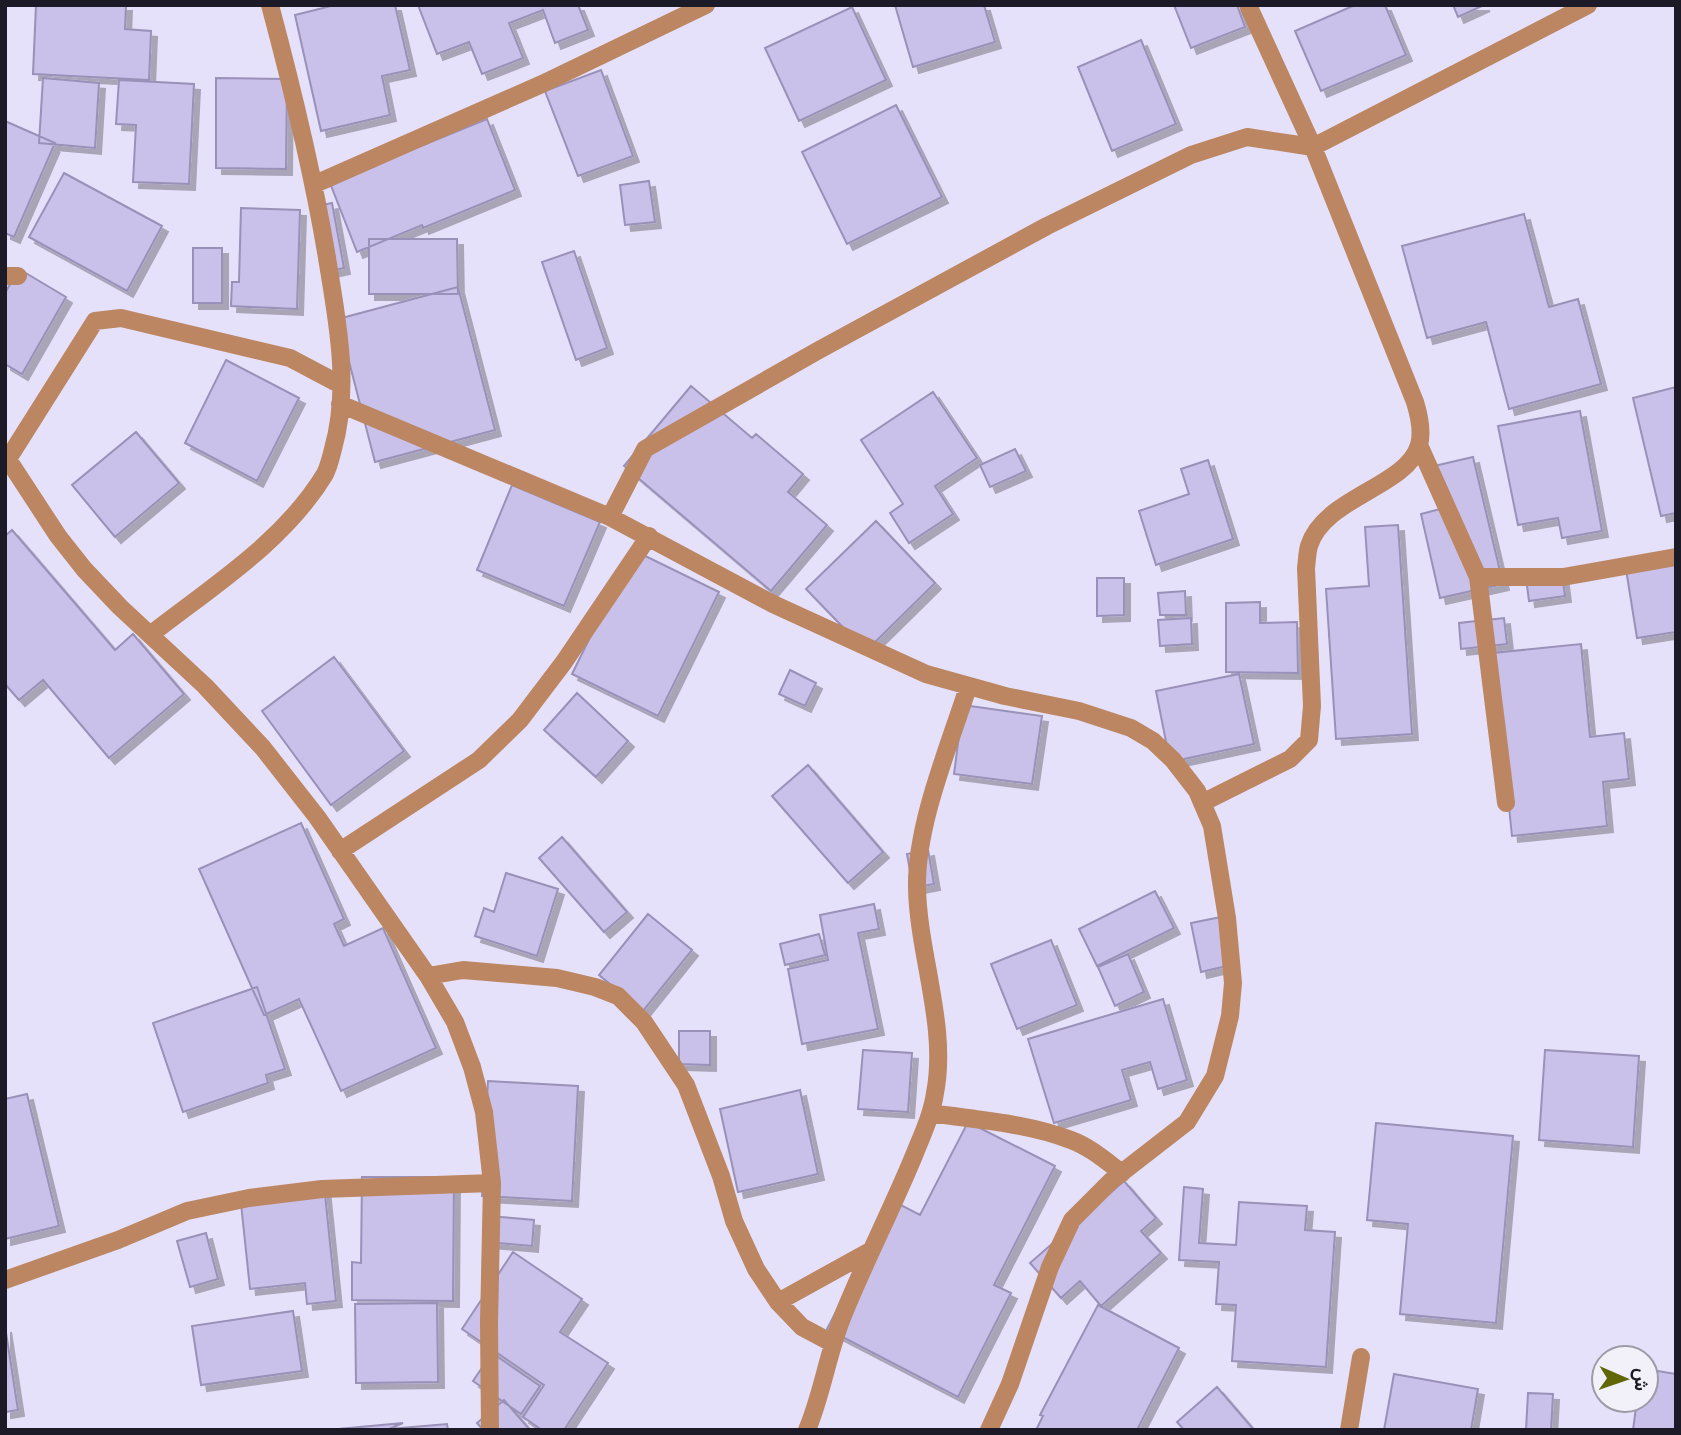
<svg xmlns="http://www.w3.org/2000/svg" width="1681" height="1435" font-family="Raleway,Vazirmatn,sans-serif">
	<defs>
		<filter id="shadow"><feDropShadow dx="6" dy="6" stdDeviation="0" flood-color="#0004"/></filter>
	</defs>
	<rect width="100%" height="100%" fill="#e6e1fa"/>
	<path fill="#c9c1ea" stroke="#9991b7" stroke-width="2" filter="url(#shadow)" d="M36 5H126L125 29 151 31 149 80 33 74Z
		M335 5H395L410 70 382 76 390 115 321 131 295 15Z
		M418 5H578L588 30 555 43 543 10 509 23 523 58 482 74 469 42 437 54Z
		M895 5H984L995 42 913 67Z
		M1174 5H1237L1245 27 1191 48Z
		M1355 5H1385L1406 55 1321 91 1295 31Z
		M1453 5H1484L1458 17Z
		M852 7 886 80 799 121 765 48Z
		M1141 40 1176 124 1112 151 1078 67Z
		M601 70 633 156 578 176 545 91Z
		M43 78 99 83 95 148 39 143Z
		M216 78 287 79 286 169 216 168Z
		M119 80 194 84 189 184 133 182 136 125 116 124Z
		M896 105 942 197 847 244 802 152Z
		M487 119 515 190 423 228 422 225 357 252 330 183Z
		M5 121 55 143 14 237 5 233Z
		M64 173 162 226 127 291 29 237Z
		M649 181 655 222 625 225 620 185Z
		M332 203 344 268 325 272 313 207Z
		M241 208 300 210 297 309 231 306 232 282H239Z
		M1524 214 1549 307 1578 299 1601 384 1509 409 1486 322 1427 338 1402 246Z
		M369 239H457L458 294H369Z
		M193 248H222V303H193Z
		M574 251 607 348 576 360 542 262Z
		M19 269 66 297 22 374 5 364V293Z
		M458 287 495 430 375 462 338 319Z
		M226 360 299 398 257 481 185 443Z
		M691 386 752 438 756 434 803 474 788 492 827 525 771 591 624 466Z
		M1676 387V513L1661 516 1633 398Z
		M933 392 977 458 935 486 953 514 909 543 890 513 903 504 861 440Z
		M1580 411 1602 531 1562 538 1558 518 1518 525 1498 426Z
		M136 432 179 483 115 537 72 485Z
		M1015 449 1026 471 990 487 980 465Z
		M1473 457 1503 584 1440 598 1421 514 1444 508 1434 466Z
		M1208 460 1233 539 1156 565 1139 511 1189 494 1181 469Z
		M512 485 600 522 564 606 477 570Z
		M876 521 935 583 866 651 806 589Z
		M1398 525 1412 734 1336 739 1326 589 1369 586 1365 527Z
		M12 530 115 650 133 634 184 694 109 758 43 680 19 700 5 684V536Z
		M633 550 719 592 658 716 572 674Z
		M1676 555V632L1637 638 1625 563Z
		M1562 573 1565 596 1529 601 1526 578Z
		M1097 578H1124V615L1097 616Z
		M1185 591 1186 615H1160L1158 593Z
		M1260 602V623L1297 622 1298 673 1226 672V603Z
		M1191 618 1192 644 1160 646 1158 620Z
		M1504 618 1507 644 1461 649 1459 623Z
		M1581 644 1590 737 1624 733 1629 779 1603 782 1607 826 1512 836 1493 653Z
		M334 657 404 751 331 805 262 711Z
		M790 670 816 683 805 706 779 694Z
		M1239 674 1254 744 1170 762 1156 691Z
		M577 693 628 741 596 777 544 730Z
		M963 705 1042 716 1032 784 954 774Z
		M808 765 883 852 848 883 772 796Z
		M301 823 344 919 334 924 344 946 383 928 436 1048 341 1091 299 999 264 1015 199 869Z
		M562 837 627 912 604 932 539 858Z
		M928 850 934 884 913 888 907 854Z
		M506 873 558 889 537 956 475 936 484 908 494 912Z
		M1155 891 1174 928 1097 966 1079 929Z
		M874 904 879 929 858 933 878 1029 802 1044 788 969 828 960 820 915Z
		M648 914 692 950 643 1011 599 975Z
		M1221 917 1231 965 1201 972 1191 923Z
		M819 934 825 955 785 965 780 944Z
		M1051 940 1077 1005 1017 1029 991 964Z
		M1128 954 1144 992 1115 1006 1098 967Z
		M257 987 285 1069 266 1075 268 1083 183 1112 153 1023Z
		M1163 999 1187 1080 1158 1089 1150 1062 1122 1070 1131 1100 1054 1123 1028 1039Z
		M679 1031H710V1065L679 1064Z
		M863 1050 912 1053 908 1112 858 1109Z
		M1545 1050 1639 1056 1633 1147 1539 1140Z
		M488 1081 578 1086 572 1201 482 1196Z
		M800 1090 818 1174 738 1192 720 1109Z
		M27 1094 59 1226 5 1239V1099Z
		M968 1122 1055 1166 994 1285 1011 1293 958 1397 827 1329 893 1201 920 1215Z
		M1376 1123 1513 1136 1496 1323 1400 1314 1408 1224 1367 1220Z
		M362 1177H454L453 1301 352 1300V1262L361 1263Z
		M1124 1181 1156 1218 1141 1231 1161 1253 1101 1306 1080 1281 1061 1298 1030 1263Z
		M324 1185 336 1301 307 1304 305 1283 250 1289 240 1194Z
		M1184 1187 1203 1189 1199 1243 1236 1245 1239 1202 1307 1206 1305 1230 1335 1232 1326 1367 1232 1361 1236 1305 1216 1304 1219 1262 1179 1260Z
		M489 1216 534 1220 532 1246 486 1242Z
		M206 1233 218 1279 190 1287 177 1241Z
		M513 1252 582 1299 560 1332 608 1363 564 1430H542L523 1417 544 1385 462 1329Z
		M437 1303 438 1382 356 1383 355 1304Z
		M1098 1305 1179 1348 1137 1430H1036L1043 1416 1040 1415Z
		M293 1311 302 1371 201 1385 192 1326Z
		M5 1326 18 1410 5 1412Z
		M492 1353 540 1386 521 1414 473 1381Z
		M1646 1369 1676 1374V1430H1633L1637 1400H1646Z
		M1394 1374 1478 1389 1471 1430H1384Z
		M1217 1387 1254 1430H1184L1177 1422Z
		M1528 1393 1553 1394 1551 1430H1526Z
		M504 1400 530 1430H483L477 1423Z
		M403 1423 389 1429 447 1424 448 1430H327Z"/>
	<g fill="none" stroke-linecap="round" stroke-linejoin="round">
		<path stroke="#bc8662" stroke-width="18" d="M315 184 542 84 706 5
			M5 276H18
			M340 404 610 517 773 604 926 674 1005 696 1079 711 1131 728 1153 741 1173 760 1197 791 1212 826 1227 918 1233 983 1230 1016 1215 1076 1187 1122 1111 1181 1072 1220 1050 1267 1010 1384 989 1430
			M1419 445 1478 577 1506 803
			M5 455 58 536 84 569 120 607 205 686 263 748 317 817 428 976 455 1022 472 1067 484 1112 492 1183 489 1323 490 1430
			M8 459 95 321 121 318 290 358 341 385
			M610 517 645 449 819 350 1047 226 1191 155 1247 137 1313 147 1588 5
			M1478 577H1563L1676 557
			M150 635C211 587 284 542 325 474 329 466 331 457 333 449 350 389 338 324 328 264 314 177 293 91 270 5
			M1202 803 1290 759 1309 740 1312 706 1306 568C1307 561 1307 553 1309 546 1324 497 1407 487 1419 445 1423 431 1419 415 1415 402L1313 147 1248 5
			M340 851 479 760 520 720 564 662 649 536
			M428 976 463 970 557 978 595 987 618 996 644 1022 686 1085 721 1176 734 1221 756 1269 778 1302 802 1327 832 1343
			M931 1113C977 1120 1027 1123 1071 1140 1090 1147 1106 1161 1122 1173
			M5 1280 118 1240 187 1211 249 1198 322 1189 492 1183
			M778 1302 870 1251
			M807 1430C823 1392 828 1351 844 1313 866 1259 893 1207 915 1153 923 1133 932 1114 935 1093 948 1026 918 954 917 887 916 824 949 747 968 687
			M1349 1430 1361 1357"/>
	</g>
	<rect width="1681" height="1435" fill="none" stroke="#1d1a28" stroke-width="14"/>
	<g transform="translate(1625 1379) rotate(92)"><circle r="33" fill="#f2f1f9" stroke="#9d9ba5" stroke-width="2"/>
	<path d="M0-5L12 26L0 18L-12 26Z" fill="#616707"/>
	<text y="-10" font-size="19" font-weight="bold" text-anchor="middle" fill="#1d1a28">ش</text>
	</g>
</svg>
